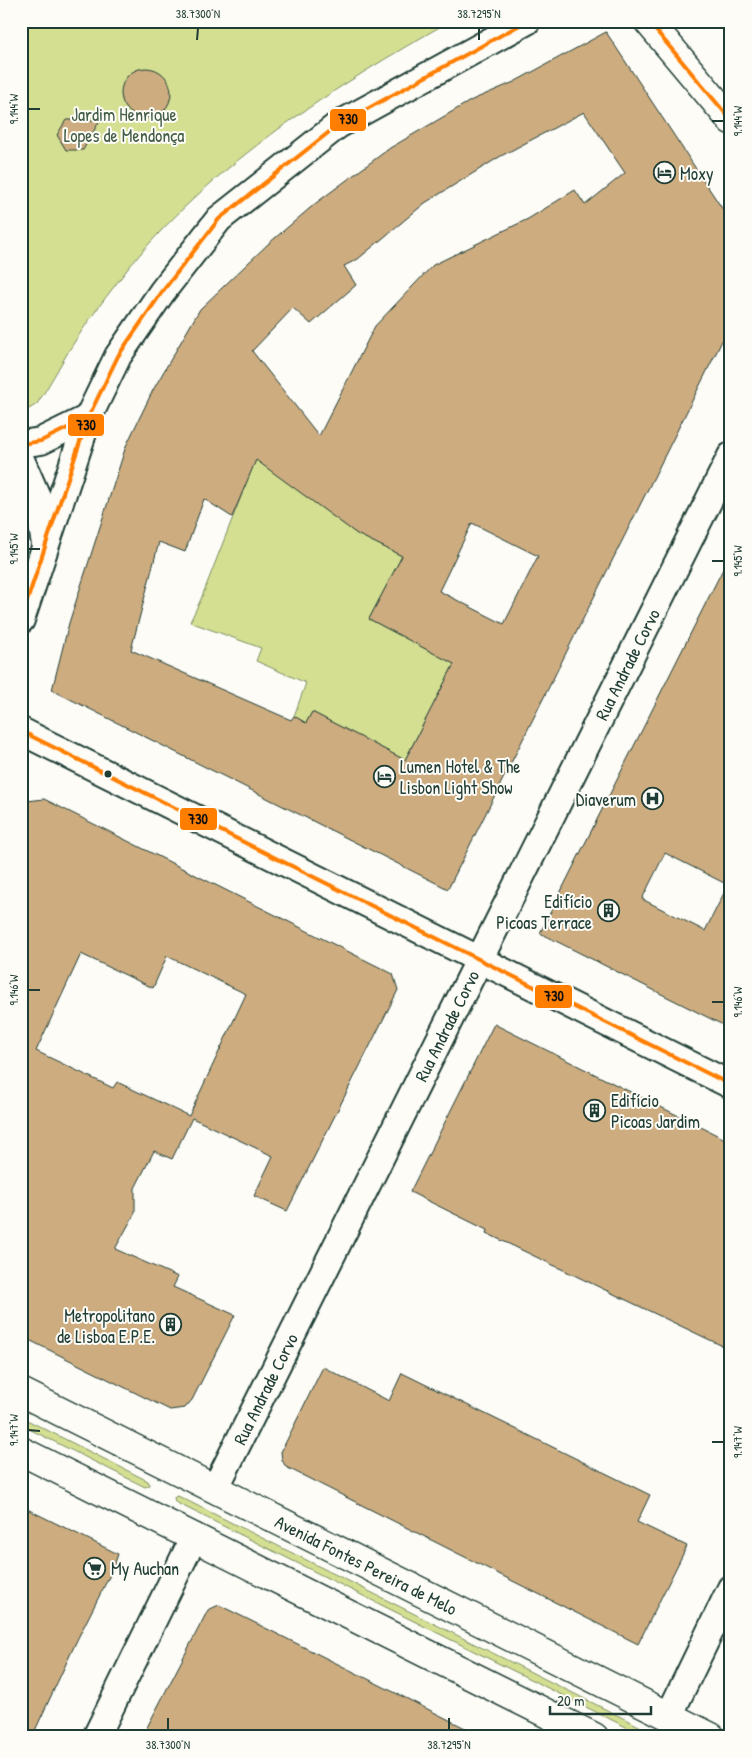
<svg xmlns="http://www.w3.org/2000/svg" width="752" height="1758" font-family="'Patrick Hand',sans-serif">
	<rect width="100%" height="100%" fill="#fdfcf7"/>
	<filter id="ink" filterUnits="userSpaceOnUse"><feTurbulence type="fractalNoise" baseFrequency=".02" numOctaves="2"/><feDisplacementMap in="SourceGraphic" scale="10" xChannelSelector="R" yChannelSelector="G"/><feConvolveMatrix kernelMatrix="1 2 1 2 8 2 1 2 1" color-interpolation-filters="sRGB"/></filter>
	<g filter="url(#ink)">
		<path fill="#d4df92" stroke="#7a8e63" d="M21 21H450C333 88 216 161 130 266 109 293 88 320 70 349 59 367 49 386 37 404L21 414Z
			M256 458 357 534 402 556 369 619 454 664 405 760 312 712 306 723 294 716 306 683 256 661 261 648 190 622 201 599Z
			M21 1417 148 1481 150 1485 145 1487 21 1425Z
			M178 1496 661 1737H646L175 1502 174 1497Z"/>
		<path fill="#cdac80" stroke="#1f3d34" fill-rule="evenodd" d="M606 32 731 222V323L448 889 52 690 69 623 126 446 153 390 200 309 268 244 316 203 390 148 472 100 514 82ZM584 112 625 173 585 205 575 190 528 219 433 265 375 326 319 436 252 351 293 308 311 324 356 285 344 266 358 259 425 203 501 156ZM256 460 357 534 402 556 369 619 454 664 405 760 312 712 306 723 294 716 291 720 131 650 159 542 185 552 204 499 232 517ZM472 523 538 556 504 624 439 591Z
			M121 93a25 25 0 1 1 50 0a25 25 0 1 1-50 0Z
			M66 120H100L83 150H66L57 135Z
			M731 553V1029L540 933ZM665 853 728 885 705 931 642 899Z
			M44 799 393 974 398 990 287 1211 254 1196 273 1156 192 1118 172 1159 154 1151 135 1188V1213L115 1249 178 1277 173 1287 235 1315 192 1400 185 1408 170 1410 21 1336V813L27 801ZM81 954 153 988 167 956 246 994 189 1116 117 1082 113 1088 36 1051Z
			M494 1024 731 1142V1350L486 1233 487 1230 410 1192Z
			M323 1367 389 1401 402 1373 650 1495 637 1522 687 1546 638 1644 286 1467 282 1460 281 1452Z
			M21 1506 118 1554 113 1569 77 1640 32 1737H21Z
			M219 1605 358 1674 483 1737H142L208 1610Z"/>
		<g fill="none" stroke-linecap="round" stroke-linejoin="round">
			<defs>
				<g id="street">
					<path d="M21 444 41 441 88 418"/>
					<path d="M21 460 37 497 45 544"/>
					<path d="M21 620 88 418 118 356 162 292 219 219 338 125 527 21"/>
					<path d="M21 731 731 1085"/>
					<path id="s1" d="M215 1489 731 456"/>
					<path d="M669 1716 731 1588"/>
					<path d="M96 1737 194 1537"/>
				</g>
				<path id="secondary" d="M648 21 731 120"/>
				<g id="primary">
					<path id="s2" d="M21 1392 711 1737"/>
					<path d="M21 1451 594 1737"/>
				</g>
			</defs>
			<use href="#street" stroke="#1f3d34" stroke-width="30"/>
			<use href="#secondary" stroke="#1f3d34" stroke-width="31"/>
			<use href="#primary" stroke="#1f3d34" stroke-width="31"/>
			<use href="#street" stroke="#fdfcf7" stroke-width="26"/>
			<use href="#secondary" stroke="#fdfcf7" stroke-width="28"/>
			<use href="#primary" stroke="#fdfcf7" stroke-width="28"/>
			<defs>
				<path id="bus-1" d="M648 21 731 120
					M21 444 41 441 88 418 100 393
					M21 619 88 418 118 356 162 292 219 219 338 125 527 21
					M21 731 731 1085"/>
			</defs>
			<use href="#bus-1" stroke="#fdfcf7" stroke-width="8"/>
			<use href="#bus-1" stroke="#ff7e00" stroke-width="4"/>
		</g>
	</g>
	<path fill="none" stroke="#1f3d34" stroke-width="2" d="M197 40 198 28M479 40V28M28 109H40M712 121H724M28 549H40M712 561H724M28 990H40M712 1002H724M28 1430 40 1431M712 1442H724M168 1730V1718M449 1730V1718"/>
	<defs>
		<symbol id="hotel-ring" viewBox="-11 -11 22 22"><circle r="9.5" fill="#fdfcf7" stroke="#1f3d34" stroke-width="1.5"/><path d="M-6-4.5h1.5V1H6V5H4.5V3h-9V5H-6ZM-4 0a1.8 1.8 0 1 1 3.6 0ZM.5 0V-2.5h3Q6-2.5 6 0Z" fill="#1f3d34"/></symbol>
		<symbol id="hospital-ring" viewBox="-11 -11 22 22"><circle r="9.5" fill="#fdfcf7" stroke="#1f3d34" stroke-width="1.5"/><path d="M-5-5h3v3.5h4V-5h3V5h-3V1.5h-4V5h-3Z" fill="#1f3d34"/></symbol>
		<symbol id="building-ring" viewBox="-11 -11 22 22"><circle r="9.5" fill="#fdfcf7" stroke="#1f3d34" stroke-width="1.5"/><path d="M-4-6H4V6H1V3H-1V6H-4ZM-2.5-4.3h1.7v1.8h-1.7ZM.8-4.3h1.7v1.8H.8ZM-2.5-1h1.7V.8h-1.7ZM.8-1h1.7V.8H.8Z" fill="#1f3d34"/></symbol>
		<symbol id="supermarket-ring" viewBox="-11 -11 22 22"><circle r="9.5" fill="#fdfcf7" stroke="#1f3d34" stroke-width="1.5"/><path d="M-6-5.5h2.5l.6 2H6L4.5 2H-2.5L-4.4-4H-6ZM-1.5 3.2a1.3 1.3 0 1 0 .1 0ZM3 3.2a1.3 1.3 0 1 0 .1 0Z" fill="#1f3d34"/></symbol>
	</defs>
	<g fill-rule="evenodd">
		<use href="#hotel-ring" x="652" y="160" width="25" height="25"/>
		<use href="#hotel-ring" x="372" y="764" width="25" height="25"/>
		<use href="#hospital-ring" x="640" y="786" width="25" height="25"/>
		<use href="#building-ring" x="596" y="898" width="25" height="25"/>
		<use href="#building-ring" x="582" y="1098" width="25" height="25"/>
		<use href="#building-ring" x="158" y="1312" width="25" height="25"/>
		<use href="#supermarket-ring" x="82" y="1556" width="25" height="25"/>
	</g>
	<circle fill="#1f3d34" stroke="#fdfcf7" stroke-width="2" cx="108" cy="774" r="4.5"/>
	<g text-anchor="middle" dominant-baseline="central" stroke-width="4" stroke-linejoin="round" paint-order="stroke">
		<g font-size="18" fill="#435d47" stroke="#fdfcf7">
			<text x="124" y="114">Jardim Henrique<tspan x="124" dy="21">Lopes de Mendonça</tspan></text>
		</g>
		<g font-size="18" fill="#1f3d34" stroke="#fdfcf7" text-anchor="start">
			<text x="680" y="173">Moxy</text>
			<text x="400" y="766">Lumen Hotel &amp; The<tspan x="400" dy="21">Lisbon Light Show</tspan></text>
			<text x="636" y="799" text-anchor="end">Diaverum</text>
			<text x="592" y="901" text-anchor="end">Edifício<tspan x="592" dy="21">Picoas Terrace</tspan></text>
			<text x="611" y="1100">Edifício<tspan x="611" dy="21">Picoas Jardim</tspan></text>
			<text x="155" y="1315" text-anchor="end">Metropolitano<tspan x="155" dy="21">de Lisboa E.P.E.</tspan></text>
			<text x="111" y="1568">My Auchan</text>
		</g>
		<g font-size="18" fill="#1f3d34" stroke="#fdfcf7">
			<text stroke="none"><textPath href="#s1" startOffset="922">Rua Andrade Corvo</textPath></text>
			<text stroke="none"><textPath href="#s1" startOffset="518">Rua Andrade Corvo</textPath></text>
			<text stroke="none"><textPath href="#s1" startOffset="112">Rua Andrade Corvo</textPath></text>
			<text stroke="none"><textPath href="#s2" startOffset="386">Avenida Fontes Pereira de Melo</textPath></text>
		</g>
	</g>
	<g stroke="#fdfcf7" stroke-width="2">
		<rect x="329" y="108" width="38" height="24" rx="5" fill="#ff7e00"/>
		<rect x="67" y="413" width="38" height="24" rx="5" fill="#ff7e00"/>
		<rect x="179" y="807" width="39" height="24" rx="5" fill="#ff7e00"/>
		<rect x="534" y="984" width="39" height="25" rx="5" fill="#ff7e00"/>
	</g>
	<g font-size="14" text-anchor="middle" font-weight="bold" fill="#111">
		<text x="348" y="124">730</text>
		<text x="86" y="430">730</text>
		<text x="198" y="824">730</text>
		<text x="554" y="1001">730</text>
	</g>
	<rect width="752" height="1758" fill="none" stroke="#fdfcf7" stroke-width="55"/>
	<path d="M550 1706v8h101v-8" fill="none" stroke="#1f3d34" stroke-width="2.5"/>
	<text x="557" y="1706" font-size="15" fill="#1f3d34" stroke="#fdfcf7" stroke-width="4" paint-order="stroke">20 m</text>
	<rect x="28" y="28" width="696" height="1702" fill="none" stroke="#1f3d34" stroke-width="2"/>
	<g font-size="12" text-anchor="middle" fill="#1f3d34">
		<text x="198" y="18">38.7300°N</text>
		<text x="479" y="18">38.7295°N</text>
		<text transform="translate(14 109) rotate(-90)" y="4">9.144°W</text>
		<text transform="translate(738 121) rotate(-90)" y="4">9.144°W</text>
		<text transform="translate(14 549) rotate(-90)" y="4">9.145°W</text>
		<text transform="translate(738 561) rotate(-90)" y="4">9.145°W</text>
		<text transform="translate(14 990) rotate(-90)" y="4">9.146°W</text>
		<text transform="translate(738 1002) rotate(-90)" y="4">9.146°W</text>
		<text transform="translate(14 1430) rotate(-90)" y="4">9.147°W</text>
		<text transform="translate(738 1442) rotate(-90)" y="4">9.147°W</text>
		<text x="168" y="1749">38.7300°N</text>
		<text x="449" y="1749">38.7295°N</text>
	</g>
</svg>
